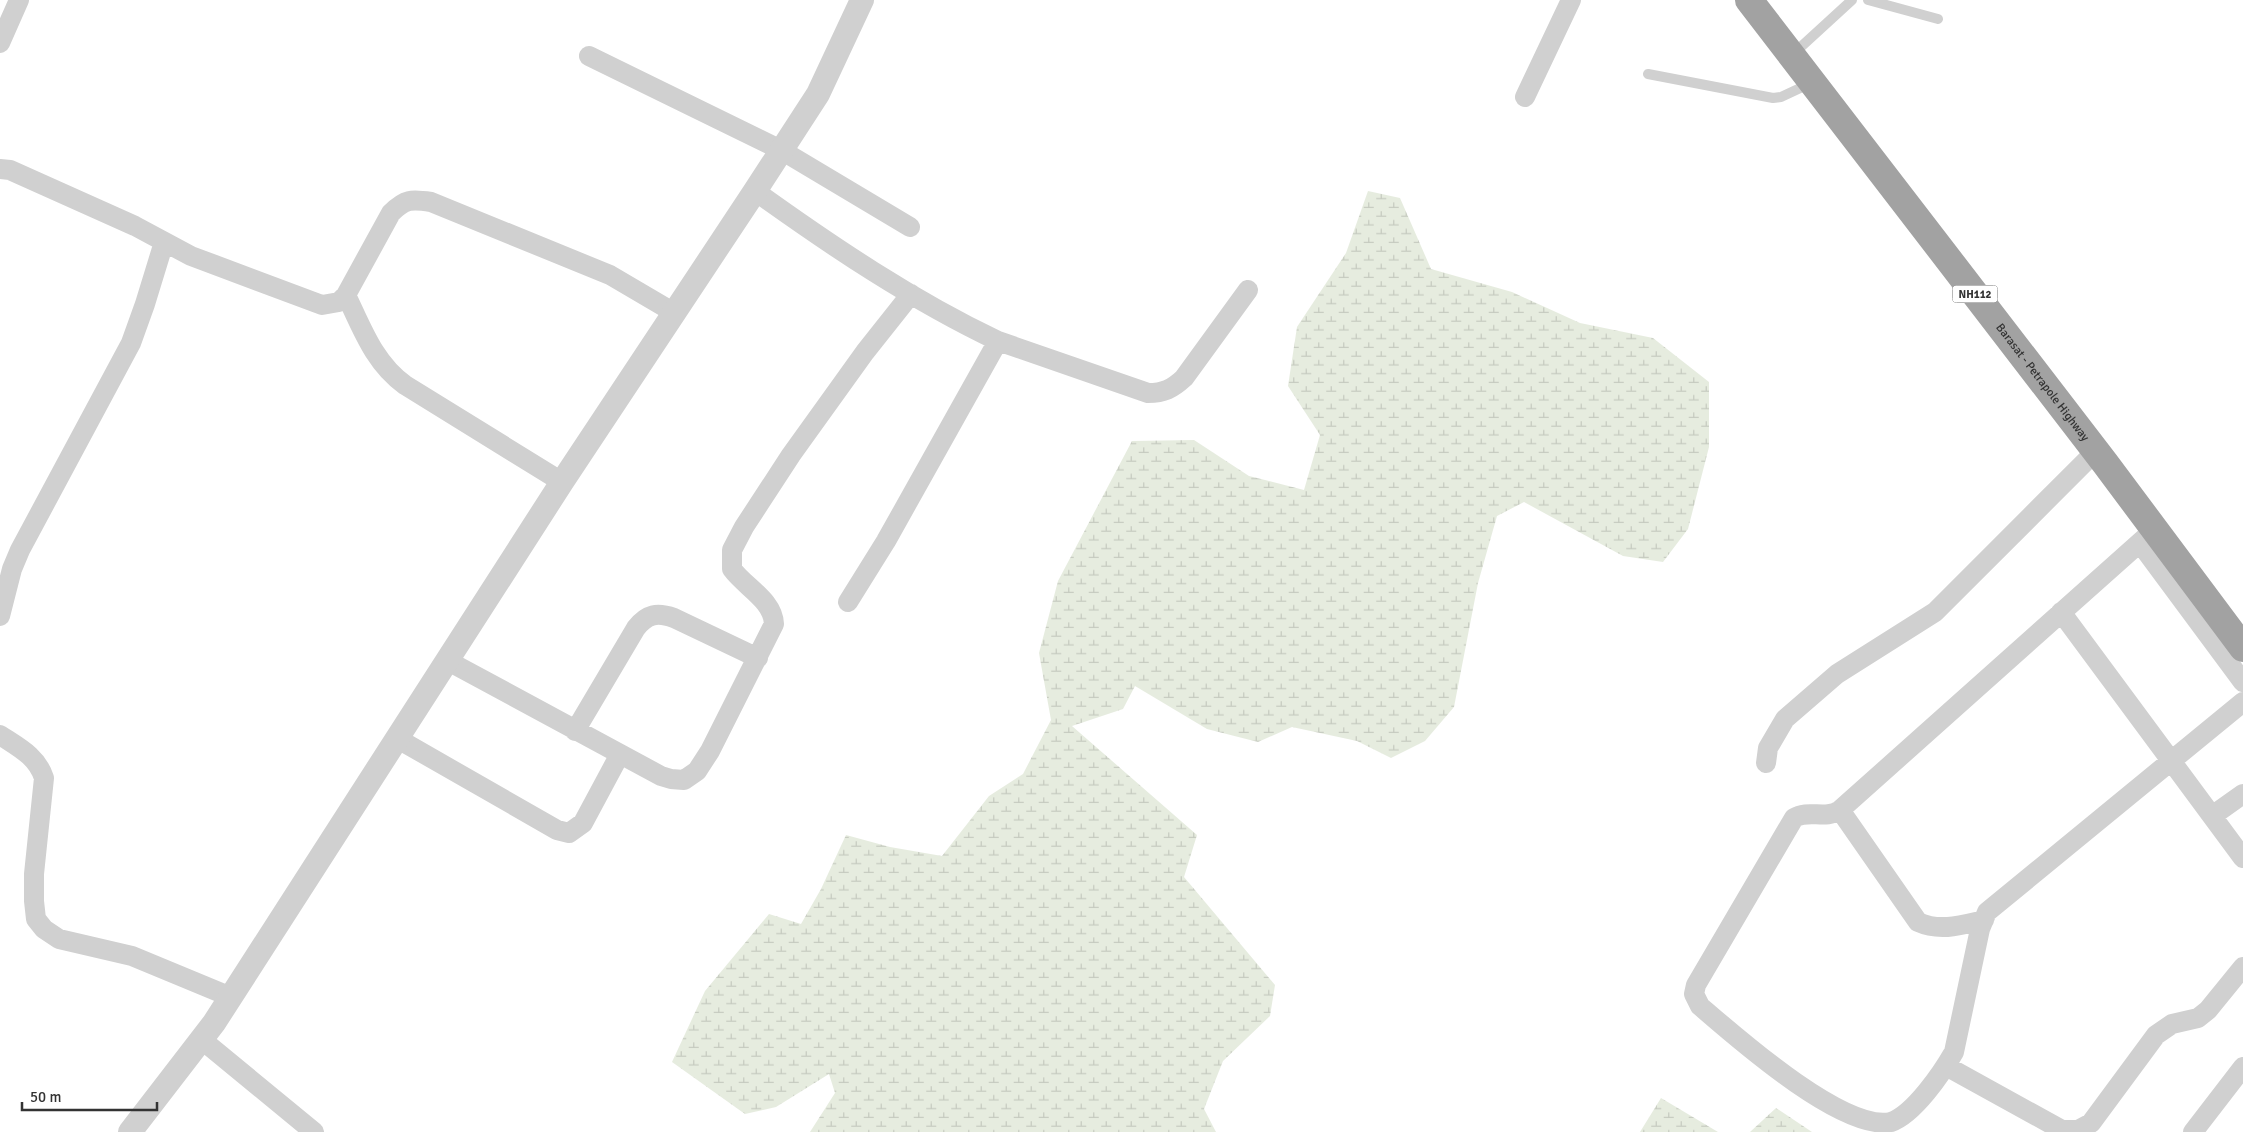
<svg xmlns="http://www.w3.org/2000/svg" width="2243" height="1132" font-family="Signika,sans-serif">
	<defs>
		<pattern id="wetland-marsh" width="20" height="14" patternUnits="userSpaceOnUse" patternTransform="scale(1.25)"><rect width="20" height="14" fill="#e6ecdf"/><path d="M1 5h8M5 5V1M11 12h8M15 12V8" fill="none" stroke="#c6cbc0"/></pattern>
	</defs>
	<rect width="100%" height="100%" fill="#fff"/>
	<path fill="url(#wetland-marsh)" d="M1368 191 1400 198 1431 269 1512 292 1580 323 1653 338 1709 382V447L1688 529 1663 562 1623 556 1524 502 1497 516 1478 583 1454 707 1425 741 1391 758 1357 741 1292 727 1258 742 1207 729 1135 686 1123 709 1072 726 1197 835 1184 877 1275 985 1270 1016 1223 1061 1204 1109 1216 1132H810L835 1093 829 1074 776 1107 745 1114 672 1062 705 991 769 914 801 924 821 889 846 835 890 847 942 856 989 796 1023 774 1051 720 1039 653 1058 581 1132 441 1194 440 1249 476 1304 490 1320 435 1288 386 1297 327 1346 253Z
		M1661 1098 1718 1132H1640Z
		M1776 1108 1812 1132H1750Z"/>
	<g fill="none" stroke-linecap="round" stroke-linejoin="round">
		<path stroke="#d0d0d0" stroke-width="10" d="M1868 0 1938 19
			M1792 55 1852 0
			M1648 74 1773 98 1781 97 1811 83"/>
		<path stroke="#d0d0d0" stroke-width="20" d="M0 43 19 0
			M589 56 781 150 910 227
			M1525 97 1571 0
			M0 169 10 170 135 226 191 256 322 305 339 302 346 295 391 213C405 199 411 199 431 202L610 275 673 312
			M755 191C833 247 912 300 998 341L1148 393C1164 393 1172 389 1184 378L1248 290
			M346 295C362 328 374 363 405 385L562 482
			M2155 529 1840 810C1825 820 1809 809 1794 818L1696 985 1694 994 1700 1006C1736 1037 1843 1132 1891 1122 1914 1114 1942 1073 1954 1052L1980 929 1987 912 2243 702
			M2140 543 2243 682
			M848 602 886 541 998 341
			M2061 612 2243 858
			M0 616 12 569 20 550 131 343 145 304 164 242
			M448 661 661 776 671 779 684 780 697 771 710 751 774 624C773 600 745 587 732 569V550L744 527 791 455 865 352 911 294
			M575 731 636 628C647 614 657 612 674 618L758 658
			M0 735C18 747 37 756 44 778L34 874V901L36 919 44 929 59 939 132 956 231 997
			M398 739 557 830 569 833 583 823 620 754
			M1766 763 1768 748 1785 719 1837 674 1935 612 2096 451
			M1840 810 1918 922C1940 932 1962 925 1984 920
			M2212 816 2243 794
			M201 1039 314 1132
			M1946 1066 2062 1130H2078L2091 1123 2156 1035 2172 1024 2198 1018 2208 1010 2243 967
			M2193 1132 2243 1067"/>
		<path stroke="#d0d0d0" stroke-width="24" d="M130 1132 214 1023 562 482 755 191 818 94 862 0"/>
		<path stroke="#a2a2a2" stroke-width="28" id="s1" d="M1749 0 2105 463 2243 648"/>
	</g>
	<g text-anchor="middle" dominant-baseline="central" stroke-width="5" stroke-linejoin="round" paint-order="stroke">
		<rect fill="#fff" stroke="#707070" stroke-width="1" x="1952.5" y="285.5" width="45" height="17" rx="4"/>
		<g font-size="11" font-weight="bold" fill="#333">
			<text x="1975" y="294">NH112</text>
		</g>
		<g font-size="12" fill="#333" stroke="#fff">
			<text stroke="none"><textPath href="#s1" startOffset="482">Barasat - Petrapole Highway</textPath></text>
		</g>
	</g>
	<path d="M22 1102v8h135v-8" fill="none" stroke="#333333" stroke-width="2.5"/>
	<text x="30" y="1102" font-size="15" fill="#333333" stroke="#ffffff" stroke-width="4" paint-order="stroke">50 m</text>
</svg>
